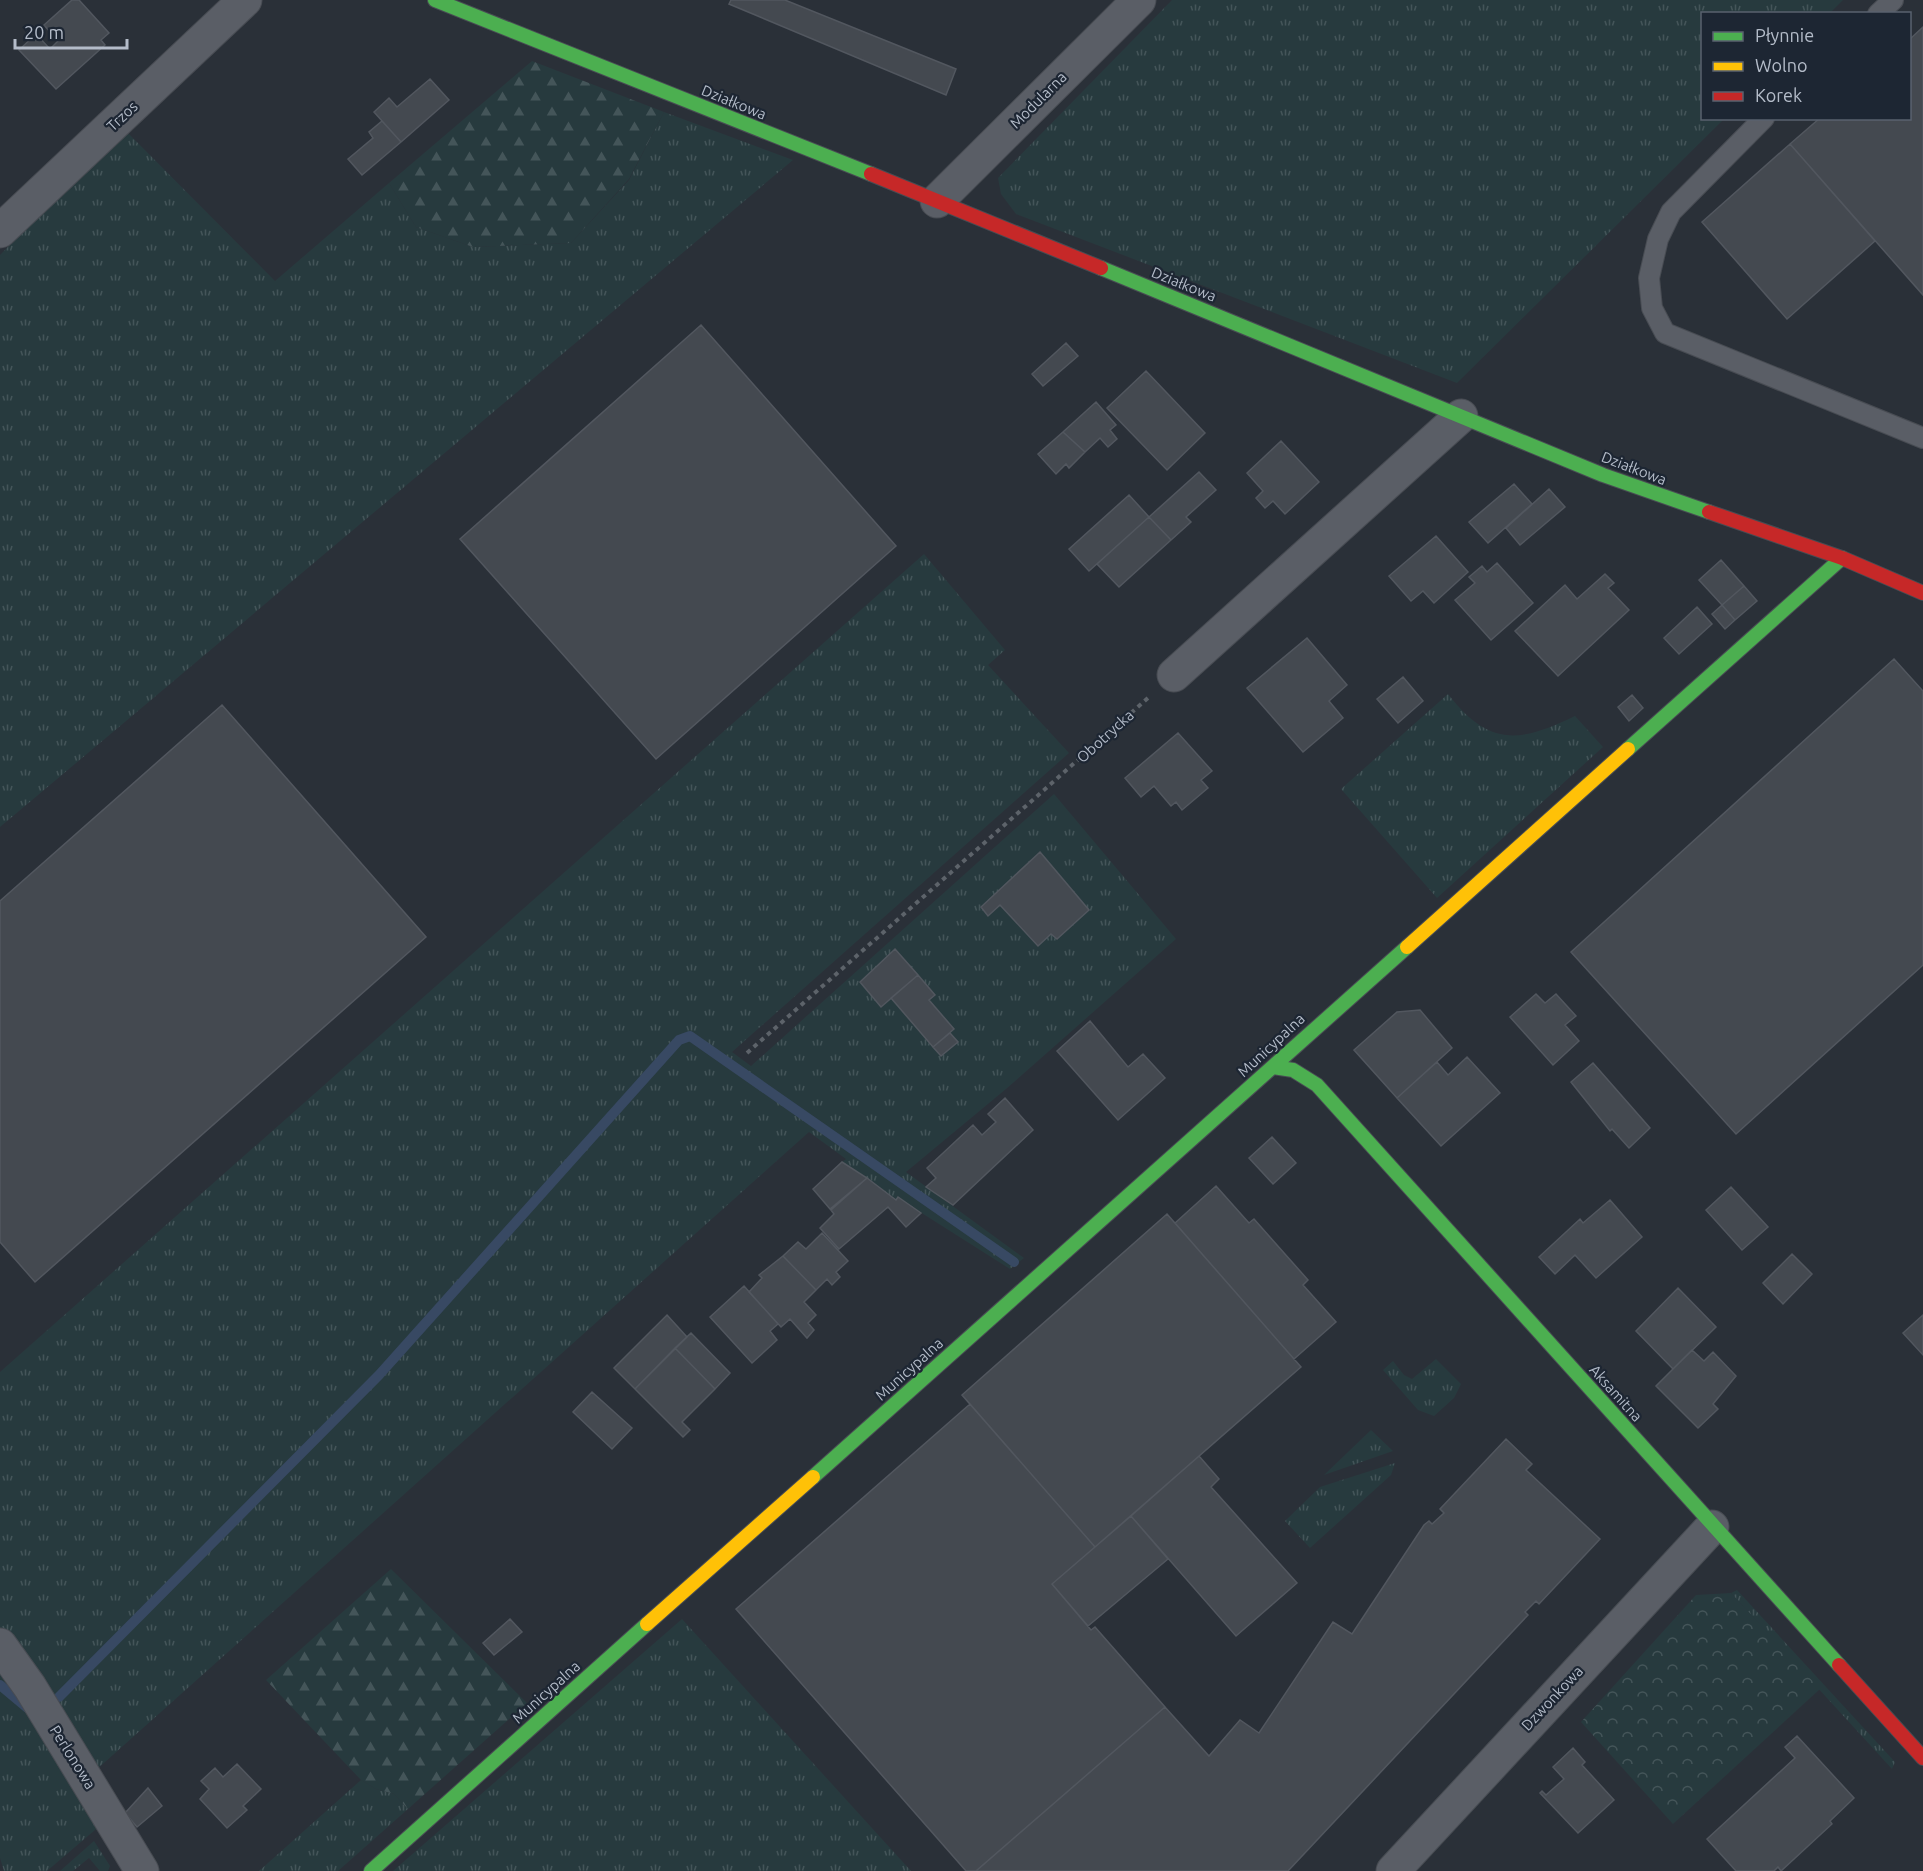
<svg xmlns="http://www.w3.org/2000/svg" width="1923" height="1871" font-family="Ubuntu,sans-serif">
	<defs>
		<pattern id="grass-tufts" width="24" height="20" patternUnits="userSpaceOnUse" patternTransform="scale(1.5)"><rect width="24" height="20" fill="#273a3e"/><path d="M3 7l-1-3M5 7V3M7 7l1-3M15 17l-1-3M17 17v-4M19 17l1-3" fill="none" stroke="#445559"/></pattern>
		<pattern id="forest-firs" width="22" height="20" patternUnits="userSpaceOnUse" patternTransform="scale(1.5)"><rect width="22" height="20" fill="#273a3e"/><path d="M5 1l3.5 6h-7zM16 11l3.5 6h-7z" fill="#445559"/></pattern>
		<pattern id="park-crowns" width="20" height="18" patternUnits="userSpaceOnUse" patternTransform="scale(1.5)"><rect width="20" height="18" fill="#273a3e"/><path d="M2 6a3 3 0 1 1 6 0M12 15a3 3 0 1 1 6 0" fill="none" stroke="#445559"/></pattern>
	</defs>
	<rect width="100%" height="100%" fill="#2a3038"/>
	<path fill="url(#grass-tufts)" d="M1172 0H1843L1830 13 1702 14V118L1724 119 1457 383 1016 214 1001 194 998 178Z
		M664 112 793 160 0 827V255L124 129 275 281 389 183 416 227 473 247 571 243 629 180Z
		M924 554 1005 650 988 665 1069 753 732 1052 751 1066 1054 794 1176 939 1006 1089 906 1172 1024 1258 1010 1269 898 1198 896 1200 842 1162 846 1159 809 1132 95 1771 0 1628V1372Z
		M1448 694C1489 747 1519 743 1575 716L1603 747 1437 898 1341 789Z
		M1436 1359 1461 1384 1454 1398 1434 1416 1418 1410 1383 1370 1393 1361 1404 1375 1412 1379Z
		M1371 1430 1393 1451 1324 1475Z
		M1395 1463 1391 1475 1310 1548 1285 1521 1320 1487Z
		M1737 1590 1895 1762 1892 1769 1731 1593Z
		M682 1619 911 1871H393Z
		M0 1664 102 1824 47 1871H4L0 1858Z
		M361 1780 376 1789 394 1794 408 1809 338 1871H259Z
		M94 1841 110 1866 108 1871H100L89 1858 73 1871H60Z"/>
	<path fill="url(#forest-firs)" d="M532 61 664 112 629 179 571 243 473 247 416 227 389 183Z
		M391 1569 527 1703 408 1809 394 1794 376 1789 361 1780 266 1680Z"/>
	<path fill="url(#park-crowns)" d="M1731 1593 1820 1689 1673 1824 1581 1722 1696 1595Z"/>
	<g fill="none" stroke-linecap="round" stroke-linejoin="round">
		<path stroke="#384963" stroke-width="10" d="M0 1685 31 1711
			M59 1697 379 1375 679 1040 690 1036 1014 1262"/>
	</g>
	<path fill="#444950" stroke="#52575f" stroke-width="1.5" d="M72 0H79L109 33 101 40 105 45 56 89 19 50 36 34 50 49 58 41 44 25Z
		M731 0H785L956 69 946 95 729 4Z
		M1923 27V295L1790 144 1820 118H1910V39Z
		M430 79 449 100 401 142 374 112 389 98 397 107Z
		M382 121 401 142 362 175 348 159 373 138 369 132Z
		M1790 144 1875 241 1787 319 1702 222Z
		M701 325 896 546 656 759 460 539Z
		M1066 343 1078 356 1043 386 1032 374Z
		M1146 371 1205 433 1167 470 1107 408Z
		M1096 402 1116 425 1110 430 1117 439 1108 447 1100 438 1085 452 1063 432Z
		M1063 432 1085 452 1069 468 1066 464 1056 474 1038 454Z
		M1281 441 1319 482 1285 514 1273 501 1265 508 1256 498 1263 491 1247 473Z
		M1199 472 1216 490 1186 517 1191 522 1171 540 1149 517Z
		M1514 484 1532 504 1488 543 1469 522Z
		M1549 489 1565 507 1520 545 1506 528Z
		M1129 495 1149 517 1089 571 1069 549Z
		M1149 517 1171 540 1119 587 1097 564Z
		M1436 536 1468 572 1434 603 1423 591 1411 601 1389 576Z
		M1721 560 1744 586 1722 605 1699 580Z
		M1497 563 1533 603 1491 640 1455 600 1475 583 1469 577 1482 566 1487 572Z
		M1605 574 1614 583 1608 588 1629 610 1558 676 1515 631 1565 585 1577 599Z
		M1744 586 1757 601 1735 620 1722 605Z
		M1722 605 1735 620 1725 629 1712 614Z
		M1697 607 1712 624 1679 654 1664 638Z
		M1307 638 1347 685 1329 701 1343 718 1303 752 1247 688Z
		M1894 659 1923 691V965L1736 1134 1571 952Z
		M1403 677 1423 701 1398 723 1377 699Z
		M1632 695 1643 708 1629 721 1618 707Z
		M222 705 426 937 35 1282 0 1242V901Z
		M1178 733 1212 771 1201 780 1208 788 1182 810 1176 802 1171 806 1154 786 1141 797 1125 778Z
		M1040 852 1089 910 1057 939 1051 934 1038 946 1000 905 988 916 981 907Z
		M895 949 918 975 881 1007 860 982Z
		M918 975 935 995 929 1000 954 1029 933 1047 891 998Z
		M1536 994 1545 1003 1556 994 1576 1016 1565 1025 1579 1041 1553 1065 1510 1017Z
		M1420 1010 1452 1048 1397 1098 1354 1050 1397 1012Z
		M1090 1021 1128 1067 1143 1054 1165 1078 1118 1120 1057 1051Z
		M950 1033 958 1042 941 1056 933 1047Z
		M1467 1057 1500 1093 1441 1146 1397 1098 1437 1062 1448 1075Z
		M1593 1063 1650 1128 1629 1148 1612 1129 1610 1131 1571 1082Z
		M1005 1098 1033 1130 953 1205 926 1187 936 1178 927 1168 973 1125 982 1135 996 1122 988 1114Z
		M1272 1137 1296 1163 1273 1184 1249 1158Z
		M842 1162 867 1178 830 1209 813 1189Z
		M867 1178 896 1200 898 1197 921 1213 906 1227 888 1207 839 1249 820 1228 834 1214 831 1210Z
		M1216 1186 1249 1223 1254 1219 1308 1280 1303 1285 1336 1322 1294 1359 1175 1223Z
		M1731 1187 1768 1227 1742 1250 1706 1210Z
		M1610 1200 1642 1237 1596 1278 1575 1255 1555 1274 1539 1257 1580 1219 1583 1223Z
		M1167 1214 1301 1367 1095 1547 962 1395Z
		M822 1233 848 1261 836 1272 840 1277 832 1285 827 1279 816 1290 783 1256 798 1242 806 1249Z
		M1792 1254 1812 1274 1783 1304 1763 1283Z
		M783 1256 816 1290 804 1302 816 1315 808 1323 814 1330 807 1338 790 1319 781 1327 749 1292 762 1278 759 1275Z
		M744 1286 778 1324 770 1331 777 1340 752 1363 710 1317Z
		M1678 1288 1716 1327 1673 1369 1636 1331Z
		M667 1315 687 1337 635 1389 614 1368Z
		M1923 1315V1355L1903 1333Z
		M691 1333 730 1373 715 1389 675 1348Z
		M675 1348 715 1389 682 1422 690 1430 683 1437 635 1389Z
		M1692 1350 1704 1361 1713 1352 1736 1376 1713 1404 1718 1409 1698 1428 1656 1386Z
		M592 1392 632 1428 612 1449 573 1412Z
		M970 1404 1095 1547 1052 1584 1091 1630 1095 1627 1165 1707 976 1871H966L736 1609Z
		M1506 1439 1532 1464 1526 1470 1600 1539 1539 1604 1536 1601 1525 1612 1528 1615 1288 1871H976L1165 1707 1209 1756 1240 1720 1259 1733 1333 1622 1352 1634 1424 1525 1429 1521 1432 1524 1444 1513 1440 1509Z
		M1199 1456 1219 1479 1211 1487 1297 1583 1236 1636 1131 1516Z
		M1131 1516 1168 1559 1088 1626 1052 1584Z
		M510 1619 522 1632 494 1655 483 1643Z
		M1797 1736 1854 1798 1830 1821 1832 1824 1781 1871 1778 1867 1774 1871H1736L1707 1839 1795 1758 1785 1747Z
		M1573 1748 1585 1762 1582 1765 1614 1800 1578 1833 1540 1793 1542 1791 1546 1795 1564 1779 1553 1767Z
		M237 1764 261 1789 243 1806 247 1810 227 1828 200 1799 209 1789 201 1781 215 1768 223 1777Z
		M148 1788 162 1806 137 1827 125 1813Z"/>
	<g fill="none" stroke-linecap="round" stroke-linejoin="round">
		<defs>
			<path id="lane" d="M1878 14 1893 0
				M1764 118 1671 212 1658 239 1649 278 1652 308 1665 333 1923 438"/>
			<path id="street" d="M937 201 1139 0
				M0 231 245 0
				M1174 675 1461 416
				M0 1645 30 1687 142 1871
				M1393 1871 1712 1527"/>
			<path id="fast" d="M435 0 871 174
				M1101 268 1603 475 1709 512
				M1628 749 1842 558
				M1273 1067 1293 1070 1317 1085 1839 1665
				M813 1477 1407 947
				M371 1871 647 1624"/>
			<path id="slow" d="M1407 947 1628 749
				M647 1624 813 1477"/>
			<path id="jam" d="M871 174 1101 268
				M1709 512 1842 558 1923 593
				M1839 1665 1923 1758"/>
		</defs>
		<use href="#lane" stroke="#484c53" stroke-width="22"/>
		<use href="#street" stroke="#484c53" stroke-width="35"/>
		<use href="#fast" stroke="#484c53" stroke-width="16"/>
		<use href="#slow" stroke="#484c53" stroke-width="16"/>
		<use href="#jam" stroke="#484c53" stroke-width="16"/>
		<path stroke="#5d636a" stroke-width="4" stroke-dasharray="4.5 4.5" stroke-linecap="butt" d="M747 1053 1149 697"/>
		<use href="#lane" stroke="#5a5e66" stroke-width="20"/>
		<use href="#street" stroke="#5a5e66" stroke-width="33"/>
		<use href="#fast" stroke="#4caf50" stroke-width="14"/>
		<use href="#slow" stroke="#ffc107" stroke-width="14"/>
		<use href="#jam" stroke="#c62828" stroke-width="14"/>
	</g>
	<g text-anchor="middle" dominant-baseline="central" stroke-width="4.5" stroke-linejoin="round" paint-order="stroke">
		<g font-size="15" fill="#b4bcc9" stroke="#1d2633">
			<text transform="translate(1038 100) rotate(-45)">Modularna</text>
			<text transform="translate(734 102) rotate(22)">Działkowa</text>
			<text transform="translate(122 116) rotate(-43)">Trzos</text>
			<text transform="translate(1184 284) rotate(22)">Działkowa</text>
			<text transform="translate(1634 468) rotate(21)">Działkowa</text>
			<text transform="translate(1105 736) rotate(-42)">Obotrycka</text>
			<text transform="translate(1271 1045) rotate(-43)">Municypalna</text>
			<text transform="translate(909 1369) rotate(-42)">Municypalna</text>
			<text transform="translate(1616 1393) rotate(48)">Aksamitna</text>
			<text transform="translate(546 1692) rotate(-42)">Municypalna</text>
			<text transform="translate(1552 1698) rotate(-47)">Dzwonkowa</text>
			<text transform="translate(73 1757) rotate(58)">Perlonowa</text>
		</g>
	</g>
	<rect x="1701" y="12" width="210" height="108" fill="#1d2633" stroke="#59626f" stroke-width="1.5"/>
	<rect x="1713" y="32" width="30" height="9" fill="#4caf50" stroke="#59626f" stroke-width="1.5"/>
	<text x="1755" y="42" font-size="18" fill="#b4bcc9">Płynnie</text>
	<rect x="1713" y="62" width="30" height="9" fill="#ffc107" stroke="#59626f" stroke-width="1.5"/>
	<text x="1755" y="72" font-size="18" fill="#b4bcc9">Wolno</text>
	<rect x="1713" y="92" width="30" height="9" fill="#c62828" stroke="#59626f" stroke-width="1.5"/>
	<text x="1755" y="102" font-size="18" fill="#b4bcc9">Korek</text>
	<path d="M15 39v9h112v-9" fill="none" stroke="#b4bcc9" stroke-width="3"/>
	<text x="24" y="39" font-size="18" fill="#b4bcc9" stroke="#1d2633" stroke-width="4.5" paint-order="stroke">20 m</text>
</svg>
